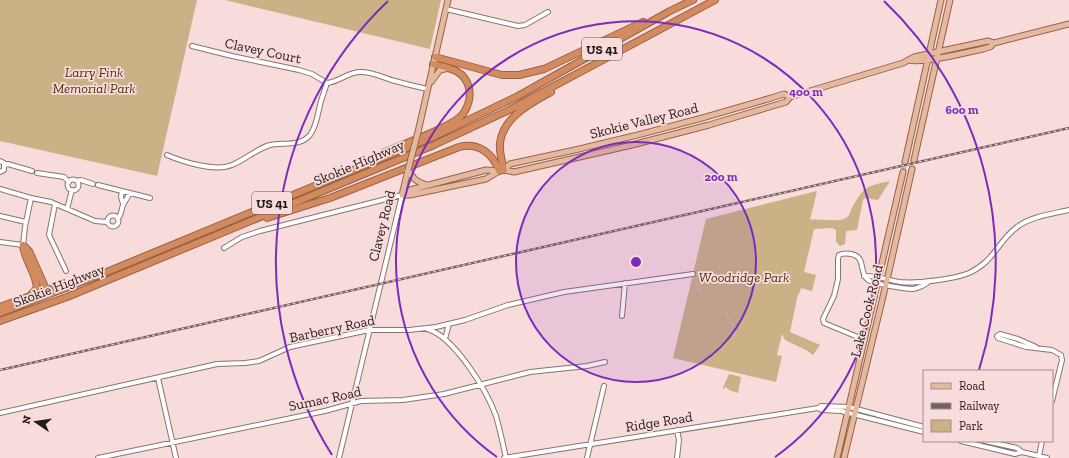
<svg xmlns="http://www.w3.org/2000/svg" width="1069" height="458" font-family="'Zilla Slab',serif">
	<rect width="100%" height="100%" fill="#f8dbdb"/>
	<path fill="#cab286" d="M0 0H197L157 176 0 141Z
		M225 0H441L430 49Z
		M890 181 878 200 865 198 863 200 857 230 846 231 845 244 840 246 836 242V230L832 228 814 229 804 272 816 275 812 291 801 288 799 294H798L790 332 820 345 813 355 806 350 785 340 782 334 777 355 782 356 776 382 673 358 706 219 817 191 810 220C819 218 840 223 846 218 850 216 850 211 852 208 864 186 867 186 890 181Z
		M729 374 741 377 738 393 729 390 726 387 722 390Z"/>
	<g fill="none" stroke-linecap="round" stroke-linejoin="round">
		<path stroke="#dcacef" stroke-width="1" d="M692 277 696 281 700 294
			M727 312 728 317 735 328 733 338"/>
		<path stroke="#ceb4b4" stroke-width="5" stroke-dasharray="5 2.5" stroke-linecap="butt" d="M903 172 905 162"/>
		<defs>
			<path id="minor" d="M446 9 518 26 525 25 548 12
				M192 46 232 56 299 70 312 74 327 83
				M167 155C183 162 215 172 232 165 245 160 256 149 270 145 283 142 300 147 310 135 317 126 318 112 321 101 323 95 325 89 327 83 338 82 347 73 359 72 372 71 383 78 395 81 406 84 417 87 428 89
				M0 161 4 163V170L0 172
				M5 165 8 164 32 171
				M37 173 64 177 69 182
				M67.5 185a5.5 5.5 0 1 1 11 0a5.5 5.5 0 1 1-11 0Z
				M77 181 81 180 93 184
				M98 185 150 198
				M0 189 31 198 51 202 95 221 107 222
				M122 191 121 197 123 204
				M55 204 49 235 66 271
				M67 209 72 190
				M107.5 221a5.5 5.5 0 1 1 11 0a5.5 5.5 0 1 1-11 0Z
				M0 216 26 222
				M118 218C122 214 121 210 123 205 125 201 128 198 129 193
				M0 242 23 245 25 227 31 198
				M224 248 242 237 260 231 402 195 339 458
				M864 276C876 275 888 280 900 282 916 284 955 279 969 273 995 261 997 242 1017 227 1032 216 1052 214 1069 210
				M622 316 625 283
				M427 329C454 336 487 391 496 416 500 430 503 444 506 458
				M445 339 449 324
				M865 340 824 323 823 319 834 296 838 279V259L839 255C843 253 846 253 851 254 867 257 858 272 868 280 873 284 906 289 913 289 919 288 925 285 930 281
				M1036 347 1018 339 1000 334 997 336 998 338 1026 347 1052 350 1061 355 1062 360 1052 401
				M158 378 176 458
				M818 408 822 410 841 411 924 432
				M0 413 217 364 245 363 259 361 290 347 369 330H409L436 327 465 320 508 305 564 292 693 274
				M677 430 679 440 677 458
				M961 441 1015 454 1022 452
				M985 441 1017 448 1022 452 1047 458
				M1039 456 1042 441
				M98 458 325 411 361 401 403 400 444 394 530 372 587 366 605 362
				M504 458 818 408 821 406 849 407 924 427
				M587 458 604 386"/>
			<path id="major" d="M909 60C922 64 968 52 983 49L990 47 994 43 1069 24
				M431 82 440 70 449 68
				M418 132 448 0
				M914 160 950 0
				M905 162 941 0
				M408 170C413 179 417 182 427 185
				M504 170 510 164C603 145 694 122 784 94L790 97
				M402 195H410L486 179 499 171 504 170 514 172 632 145 709 125 786 102 790 97 903 63 914 57 988 41 994 43
				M402 195 410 190 486 170 499 171
				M402 195 408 170
				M837 458 903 172
				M844 458 887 280 912 169"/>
			<path id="highway" d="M435 57 502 75H519L544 69 643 22
				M383 153C402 144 451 128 463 114 468 107 471 97 469 88 465 70 449 68 433 64
				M504 170C502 161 499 152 500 143 503 117 531 103 551 92
				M267 218 330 198 459 147C478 142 493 153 499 171
				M23 245 29 251 45 287 49 289 59 290
				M0 307 30 296 37 288C36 272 24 260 23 245
				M0 313 102 274 433 137 518 96 670 11 693 0
				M0 321 67 297 434 145 509 110 715 0"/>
		</defs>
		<use href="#minor" stroke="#8b7272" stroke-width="6"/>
		<use href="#major" stroke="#966347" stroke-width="7"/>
		<use href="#highway" stroke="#966347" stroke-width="8"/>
		<use href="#minor" stroke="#fff" stroke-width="4"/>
		<use href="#major" stroke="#e5b99f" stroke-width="5"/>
		<use href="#highway" stroke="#d48a5f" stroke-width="6"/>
		<defs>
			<path id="rail" d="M0 370 1069 128"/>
		</defs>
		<use href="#rail" stroke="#726161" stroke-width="2.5"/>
		<use href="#rail" stroke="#f8dbdb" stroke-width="1" stroke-dasharray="3" stroke-linecap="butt"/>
		<defs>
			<path id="major-bridge" d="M408 170 418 132"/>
		</defs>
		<use href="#major-bridge" stroke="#966347" stroke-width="7" stroke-linecap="butt"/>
		<use href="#major-bridge" stroke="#e5b99f" stroke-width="5"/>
	</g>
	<circle cx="636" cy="262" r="120" fill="#7b2cbf" fill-opacity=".12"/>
	<g fill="none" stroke="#7b2cbf" stroke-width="2">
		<circle cx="636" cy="262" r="120"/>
		<path d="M497 457A240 240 0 1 1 775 457"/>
		<path d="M332 455A360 360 0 0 1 388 1M884 1A360 360 0 0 1 979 370"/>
	</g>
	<g text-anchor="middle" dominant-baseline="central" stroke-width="3.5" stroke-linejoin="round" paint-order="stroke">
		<g fill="#f8dbdb" stroke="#645454" stroke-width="1">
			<rect x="582" y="38" width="40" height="22" rx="3"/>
			<rect x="252" y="192" width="40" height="22" rx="3"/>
		</g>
		<g font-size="13" font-weight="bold" fill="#241a1a">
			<text x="602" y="49">US 41</text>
			<text x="272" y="203">US 41</text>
		</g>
		<g font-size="14" fill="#241a1a" stroke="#f8dbdb">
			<text transform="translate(263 51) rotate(12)">Clavey Court</text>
			<text transform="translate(644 121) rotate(-14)">Skokie Valley Road</text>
			<text transform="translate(359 163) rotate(-23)">Skokie Highway</text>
			<text transform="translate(382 226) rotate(-76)">Clavey Road</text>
			<text transform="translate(59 286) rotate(-21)">Skokie Highway</text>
			<text transform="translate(867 311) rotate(-76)">Lake Cook Road</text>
			<text transform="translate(332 329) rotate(-12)">Barberry Road</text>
			<text transform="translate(325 399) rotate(-12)">Sumac Road</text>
			<text transform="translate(659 422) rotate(-9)">Ridge Road</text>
		</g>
		<g font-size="14" font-style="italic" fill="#453413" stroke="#f8dbdb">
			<text x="94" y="72">Larry Fink<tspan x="94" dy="16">Memorial Park</tspan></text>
			<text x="744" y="277">Woodridge Park</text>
		</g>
	</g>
	<circle cx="636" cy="262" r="6" fill="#7b2cbf" stroke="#f8dbdb" stroke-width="2"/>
	<g font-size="12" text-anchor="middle" font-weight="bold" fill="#7b2cbf" stroke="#f8dbdb" stroke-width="3.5" stroke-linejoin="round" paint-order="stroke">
		<text x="806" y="96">400 m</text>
		<text x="962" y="114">600 m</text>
		<text x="721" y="181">200 m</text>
	</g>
	<rect x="923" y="370" width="130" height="72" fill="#f8dbdb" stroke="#a38e8e"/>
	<rect x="931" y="383" width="20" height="6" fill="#e5b99f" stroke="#a38e8e"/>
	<text x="959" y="390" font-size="12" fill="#241a1a">Road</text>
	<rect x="931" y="403" width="20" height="6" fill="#726161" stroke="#a38e8e"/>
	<text x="959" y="410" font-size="12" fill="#241a1a">Railway</text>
	<rect x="931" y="420" width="20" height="12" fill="#cab286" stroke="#a38e8e"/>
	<text x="959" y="430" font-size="12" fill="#241a1a">Park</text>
	<g transform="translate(36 422) rotate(283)" stroke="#f8dbdb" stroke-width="3" paint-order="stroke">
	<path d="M0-3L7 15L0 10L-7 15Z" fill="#241a1a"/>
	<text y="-6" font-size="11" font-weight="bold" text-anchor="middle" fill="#241a1a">N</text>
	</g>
</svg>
